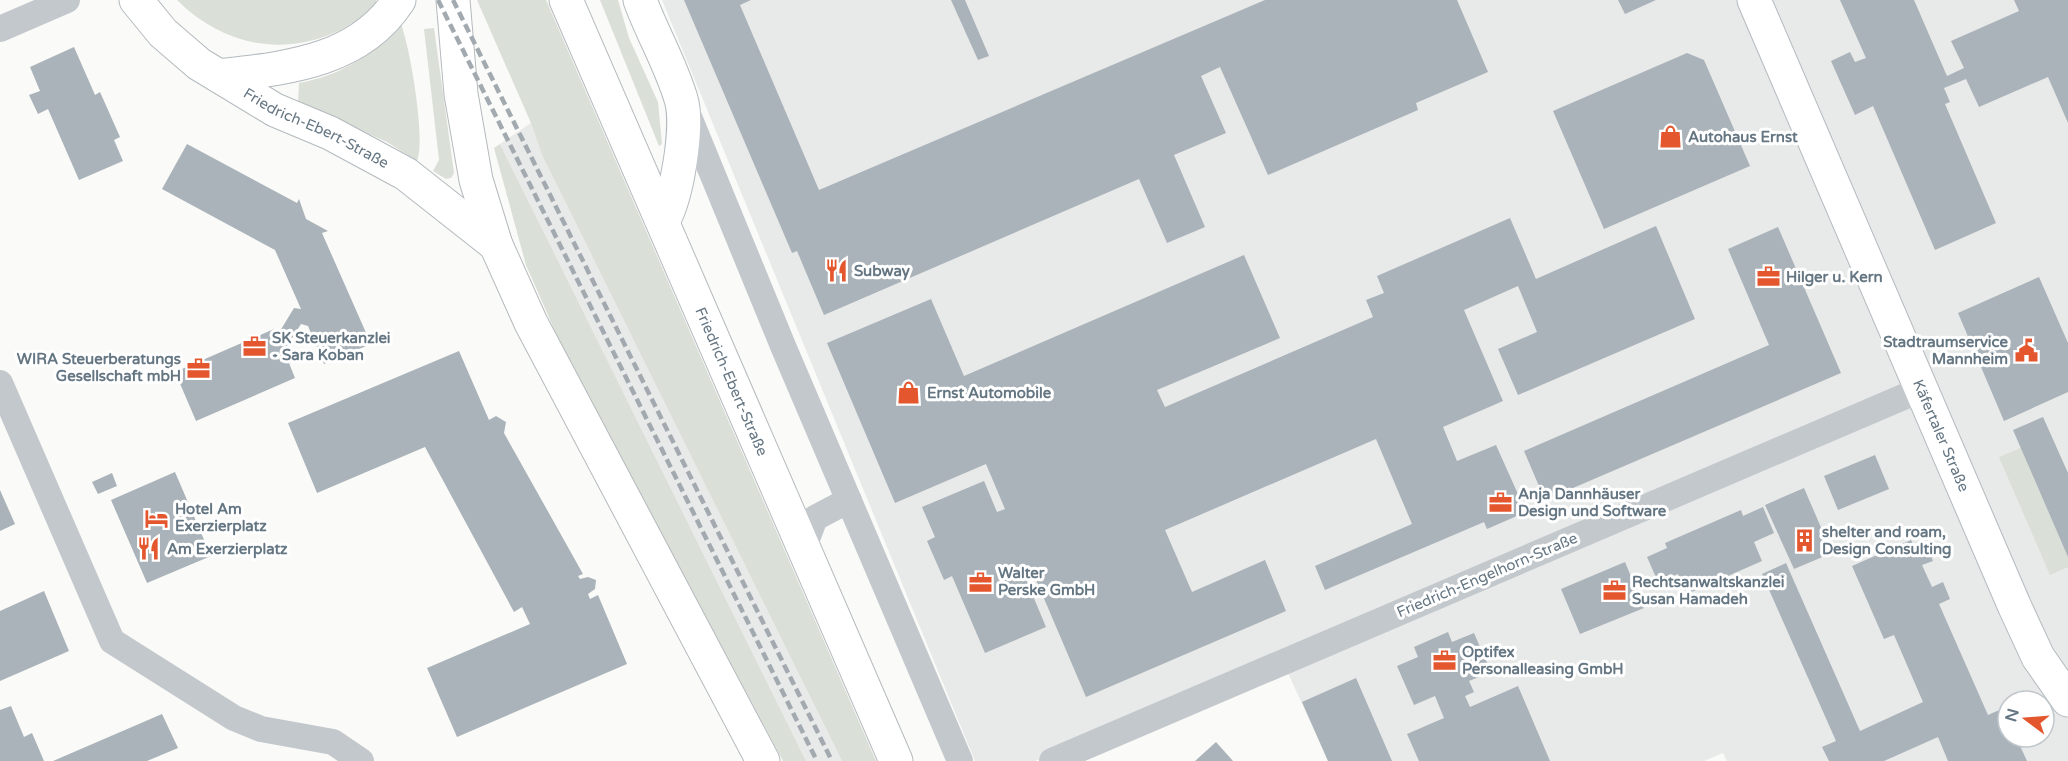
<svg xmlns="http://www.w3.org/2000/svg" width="2068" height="761" font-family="'Varela Round',sans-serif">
	<rect width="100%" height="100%" fill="#fafaf8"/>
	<path fill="#e8e9e9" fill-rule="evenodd" d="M662 0H2068V761H1727L1723 753 1704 761H1328L1278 651 1035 761H975ZM2008 701H2044V737H2008Z
		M531 123 542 155 842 761H806L500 144Z"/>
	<path fill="#dadfd7" d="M177 0H376V6C315 59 235 58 177 0Z
		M477 0H546L876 761H842L542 155 531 123Z
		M600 0H618L629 38 658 102 662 144 659 146Z
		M398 24H401C410 48 426 139 417 161L387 142 298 103 299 83C341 75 371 57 398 24Z
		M434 28 454 173 451 178 446 179 433 171 439 160 424 29Z
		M500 144 806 761H783L561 345 526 265 494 148Z
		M2021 448 2068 557V567L2050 575 1999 457Z"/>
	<path fill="#aab3b9" d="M684 0H751L740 5 819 190 1265 0H1457L1488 72 1416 103 1418 110 1268 175 1220 67 1201 76 1226 133 1174 155 1205 227 1167 243 1139 179 824 315 797 251 792 253Z
		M951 0H965L989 56 978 60Z
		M1618 0H1656L1625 14Z
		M1840 0H1914L1947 76 1964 68 1951 41 2019 11 2014 0H2068V123L2048 77 1979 107 1966 79 1944 88 1950 102 1945 104 1996 223 1935 250 1873 106 1855 115 1831 61 1850 52 1855 62 1866 58Z
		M74 47 95 95 100 92 120 137 114 140 123 161 79 180 48 109 38 114 29 95 40 91 30 67Z
		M1687 53 1704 60 1750 166 1604 229 1553 111Z
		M187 144 297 203 299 199 306 219 328 231 322 233 371 344 324 364 308 326 301 324 287 346 293 361 289 363 295 378 196 421 175 372 274 329 277 336 294 308 301 309 275 250 162 189Z
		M1510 218 1536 279 1656 226 1695 319 1518 395 1498 349 1537 332 1518 286 1464 310 1503 401 1443 427 1457 461 1496 445 1526 512 1487 529 1484 522 1325 590 1315 566 1412 524 1376 439 1165 530 1192 592 1265 560 1286 611 1086 697 1031 568 1023 572 1046 627 985 653 952 576 944 580 927 541 935 537 922 507 984 481 997 512 1005 509 986 464 895 503 827 343 931 299 964 376 1244 255 1280 338 1157 390 1165 407 1373 317 1366 300 1384 293 1377 276Z
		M1778 227 1841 373 1545 500 1524 451 1769 345 1728 249Z
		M2039 277 2068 343V392L2004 421 1958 313Z
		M459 351 489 420 496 416 506 422 504 433 583 574 578 576 580 579 588 577 596 580 595 589 588 594 590 599 598 595 627 664 457 737 427 668 530 624 522 607 514 612 425 447 317 493 288 423Z
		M2043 417 2068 473V557L2013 430Z
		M1875 455 1889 489 1838 510 1824 476Z
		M175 472 211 556 147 583 111 500Z
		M112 473 117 486 98 494 92 482Z
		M1804 488 1832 553 1794 569 1765 505Z
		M0 490 15 524 0 531Z
		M1763 507 1774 533 1754 542 1762 561 1687 594 1678 574 1658 582 1647 557 1667 548 1665 543 1741 510 1743 516Z
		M1911 540 1916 549 1927 545 1933 561 1922 565 1932 587 1943 582 1950 599 1939 604 1988 715 2004 708 2008 718V737H2016L2027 761H1948L1938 737 1884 761H1829L1822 747 1836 741 1762 574 1786 563 1860 731 1923 702 1894 635 1884 639 1852 566Z
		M1625 562 1644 608 1580 634 1561 589Z
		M44 591 69 651 0 681V611Z
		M1448 632 1452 642 1474 633 1491 672 1469 681 1474 692 1465 696 1470 707 1518 686 1550 761H1419L1407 734 1444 718 1435 696 1414 705 1397 666 1418 657 1414 647Z
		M1356 678 1392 761H1328L1302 702Z
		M11 706 24 737 32 733 44 761H0V710Z
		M162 714 178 748 147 761H53Z
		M1216 742 1233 761H1195Z"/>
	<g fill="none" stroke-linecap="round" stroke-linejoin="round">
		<defs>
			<g id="secondary">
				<path id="s1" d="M136 0 163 33 199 64 275 110 330 133 406 174 496 245"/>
				<path d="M640 0C652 33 671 65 681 99 689 125 677 198 663 221"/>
				<path id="s2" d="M1754 0 2014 605 2038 657 2068 700"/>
				<path d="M219 76C286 68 359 62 399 0"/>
			</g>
			<g id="primary">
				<path d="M453 0 461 94 476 180 496 245 531 323 763 761"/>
				<path id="s3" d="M566 0 896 761"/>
			</g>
		</defs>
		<use href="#secondary" stroke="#b3babf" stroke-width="35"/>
		<use href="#primary" stroke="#b5babe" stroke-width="35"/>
		<path stroke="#c3c8cc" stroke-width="26" d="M0 29 67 0
			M687 112 783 346 960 761
			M0 383 112 641 234 718 261 729 333 742 361 761
			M804 547 815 518 849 500
			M1052 761 1922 389"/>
		<use href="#secondary" stroke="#fff" stroke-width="33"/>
		<use href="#primary" stroke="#fff" stroke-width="33"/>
		<path stroke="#a2aab0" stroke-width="4.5" stroke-dasharray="9 4.5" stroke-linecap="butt" d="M438 0 817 761
			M453 0 832 761"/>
	</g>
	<defs>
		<symbol id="shop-bare" viewBox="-9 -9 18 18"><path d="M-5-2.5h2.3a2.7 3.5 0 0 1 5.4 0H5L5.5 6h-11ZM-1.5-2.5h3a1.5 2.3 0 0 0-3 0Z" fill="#e4572e" stroke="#fff" stroke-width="2.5" paint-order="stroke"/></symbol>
		<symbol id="restaurant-bare" viewBox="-9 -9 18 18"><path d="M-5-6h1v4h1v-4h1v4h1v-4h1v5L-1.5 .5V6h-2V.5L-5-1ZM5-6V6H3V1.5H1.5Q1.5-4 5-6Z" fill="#e4572e" stroke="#fff" stroke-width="2.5" paint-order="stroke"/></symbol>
		<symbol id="office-bare" viewBox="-9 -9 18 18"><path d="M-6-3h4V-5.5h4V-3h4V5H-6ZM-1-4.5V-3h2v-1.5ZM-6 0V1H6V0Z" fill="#e4572e" stroke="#fff" stroke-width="2.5" paint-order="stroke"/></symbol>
		<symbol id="civic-bare" viewBox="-9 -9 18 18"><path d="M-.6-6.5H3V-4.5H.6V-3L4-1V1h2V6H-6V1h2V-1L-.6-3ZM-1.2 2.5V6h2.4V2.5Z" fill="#e4572e" stroke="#fff" stroke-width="2.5" paint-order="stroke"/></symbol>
		<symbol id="hotel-bare" viewBox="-9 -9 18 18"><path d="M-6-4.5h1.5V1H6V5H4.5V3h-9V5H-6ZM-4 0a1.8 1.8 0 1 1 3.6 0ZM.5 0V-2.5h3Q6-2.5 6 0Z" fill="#e4572e" stroke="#fff" stroke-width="2.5" paint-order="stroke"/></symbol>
		<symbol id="building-bare" viewBox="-9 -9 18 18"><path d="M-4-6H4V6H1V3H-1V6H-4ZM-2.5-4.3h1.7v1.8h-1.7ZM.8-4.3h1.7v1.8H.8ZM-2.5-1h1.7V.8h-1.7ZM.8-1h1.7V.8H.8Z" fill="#e4572e" stroke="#fff" stroke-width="2.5" paint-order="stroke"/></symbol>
	</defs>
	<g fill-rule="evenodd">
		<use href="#shop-bare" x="1654" y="120" width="33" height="33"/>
		<use href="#restaurant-bare" x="820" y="254" width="33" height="33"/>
		<use href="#office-bare" x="1752" y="260" width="33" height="33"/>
		<use href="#office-bare" x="238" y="330" width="33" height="33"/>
		<use href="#civic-bare" x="2010" y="334" width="33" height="33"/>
		<use href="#office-bare" x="182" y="352" width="33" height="33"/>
		<use href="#shop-bare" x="892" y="376" width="33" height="33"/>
		<use href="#office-bare" x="1484" y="486" width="33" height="33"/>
		<use href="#hotel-bare" x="140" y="502" width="33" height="33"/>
		<use href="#building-bare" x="1788" y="524" width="33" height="33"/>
		<use href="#restaurant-bare" x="132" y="532" width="33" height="33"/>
		<use href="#office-bare" x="964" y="566" width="33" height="33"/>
		<use href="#office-bare" x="1598" y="574" width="33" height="33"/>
		<use href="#office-bare" x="1428" y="644" width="33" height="33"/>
	</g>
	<g text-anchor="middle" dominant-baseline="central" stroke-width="6" stroke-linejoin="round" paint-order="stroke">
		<g font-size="15" fill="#657683" stroke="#fff">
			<text stroke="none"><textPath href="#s1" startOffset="224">Friedrich-Ebert-Straße</textPath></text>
			<text stroke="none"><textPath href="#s3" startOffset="416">Friedrich-Ebert-Straße</textPath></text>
			<text stroke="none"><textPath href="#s2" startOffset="474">Käfertaler Straße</textPath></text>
			<text transform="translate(1487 575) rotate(-23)">Friedrich-Engelhorn-Straße</text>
		</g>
		<g font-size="15" font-weight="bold" fill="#657683" stroke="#fff" text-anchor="start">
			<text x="1688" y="137">Autohaus Ernst</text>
			<text x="854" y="271">Subway</text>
			<text x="1786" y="277">Hilger u. Kern</text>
			<text x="272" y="338">SK Steuerkanzlei<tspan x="272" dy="17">- Sara Koban</tspan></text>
			<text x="2008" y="342" text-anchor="end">Stadtraumservice<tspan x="2008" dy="17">Mannheim</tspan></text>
			<text x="181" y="359" text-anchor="end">WIRA Steuerberatungs<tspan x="181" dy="17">Gesellschaft mbH</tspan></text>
			<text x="927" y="393">Ernst Automobile</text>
			<text x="1518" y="494">Anja Dannhäuser<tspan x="1518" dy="17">Design und Software</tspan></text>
			<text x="175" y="509">Hotel Am<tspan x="175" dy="17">Exerzierplatz</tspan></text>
			<text x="1822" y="532">shelter and roam,<tspan x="1822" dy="17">Design Consulting</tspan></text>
			<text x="167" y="549">Am Exerzierplatz</text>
			<text x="998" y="573">Walter<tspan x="998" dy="17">Perske GmbH</tspan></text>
			<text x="1632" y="582">Rechtsanwaltskanzlei<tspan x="1632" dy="17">Susan Hamadeh</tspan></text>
			<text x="1462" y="652">Optifex<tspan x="1462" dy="17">Personalleasing GmbH</tspan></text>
		</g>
	</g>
	<g transform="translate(2026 719) rotate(286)"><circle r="28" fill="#ffffff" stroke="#c1c8cd" stroke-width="1.5"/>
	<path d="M0-4.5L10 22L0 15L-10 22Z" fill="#e4572e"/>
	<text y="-9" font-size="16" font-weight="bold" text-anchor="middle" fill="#657683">N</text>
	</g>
</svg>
